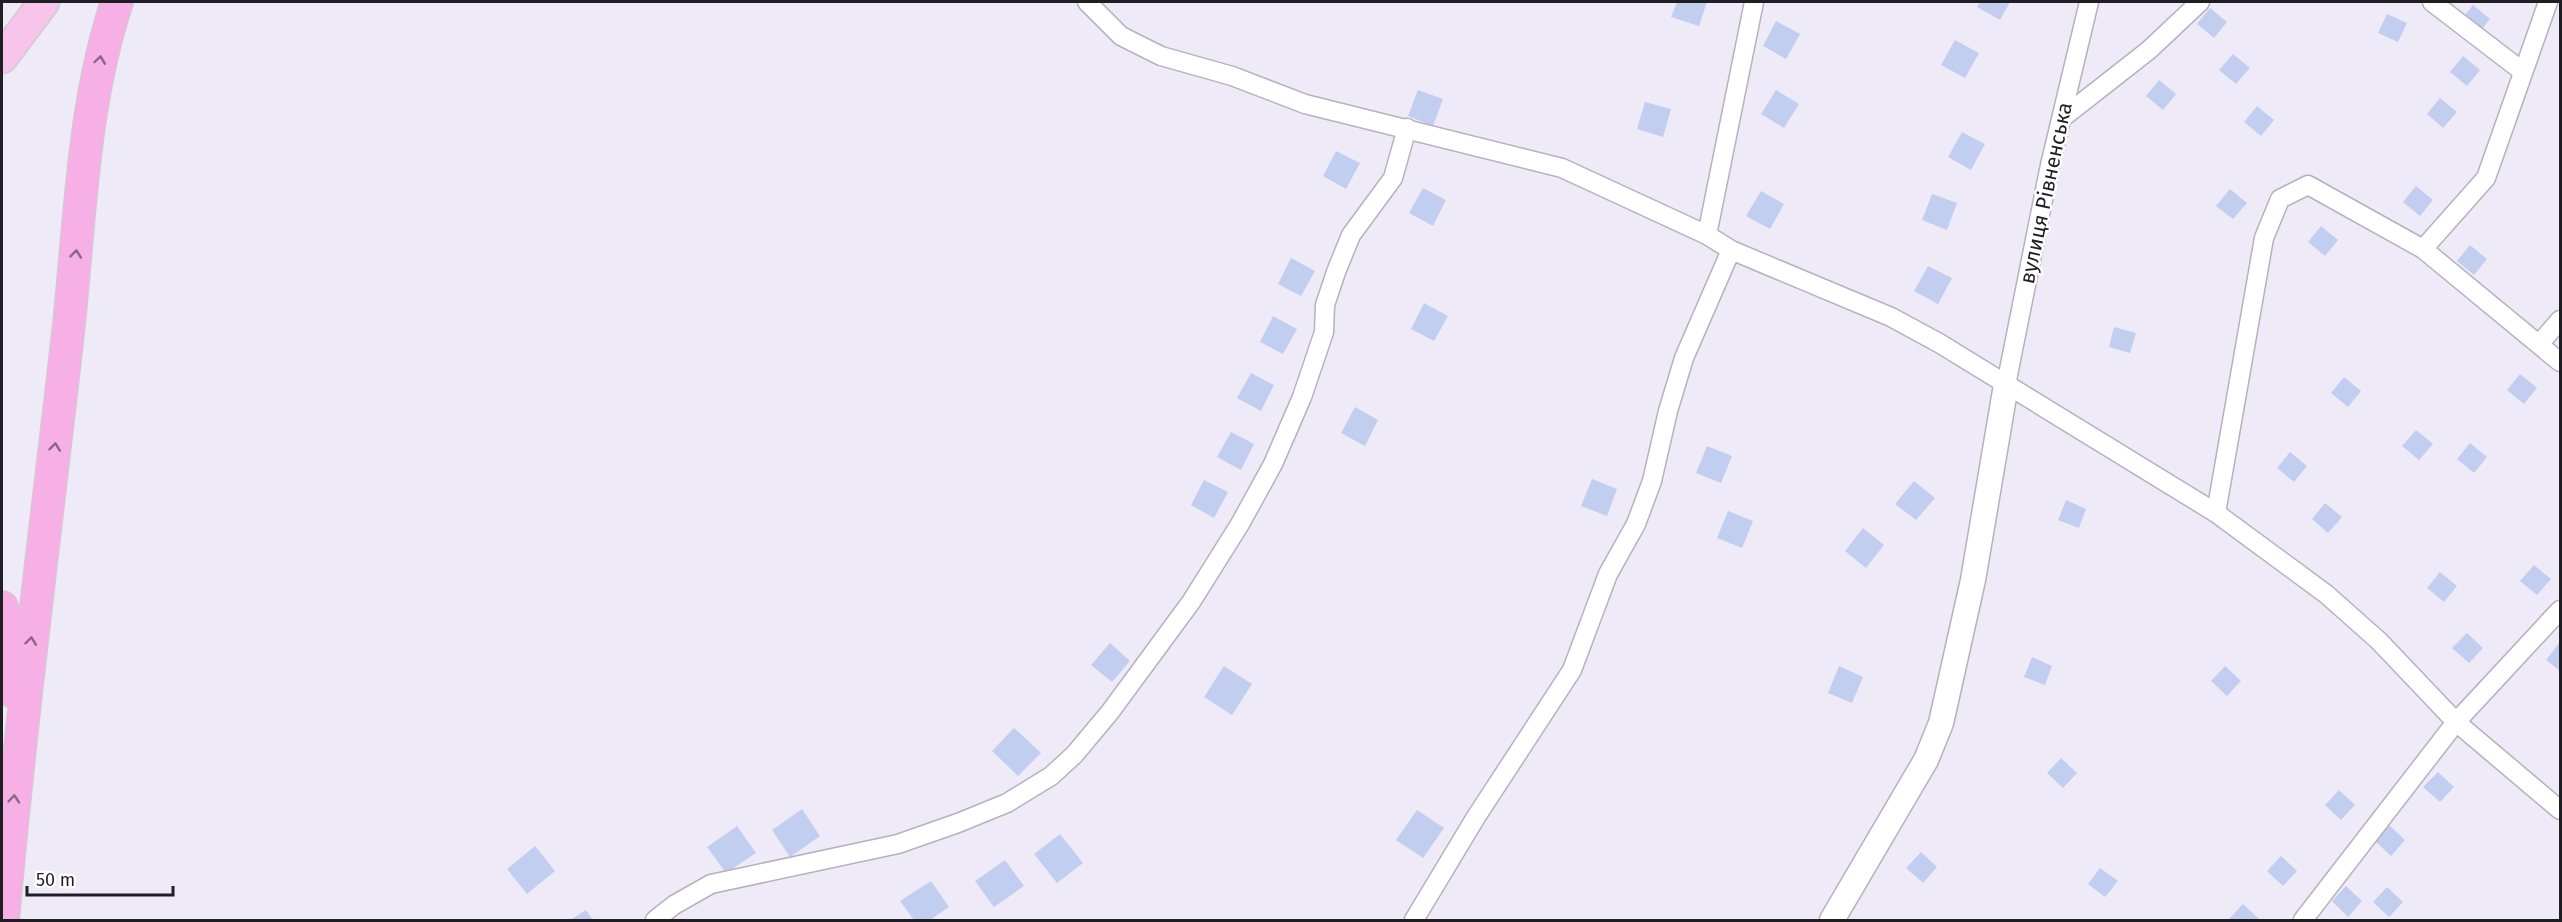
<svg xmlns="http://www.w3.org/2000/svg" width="2562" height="922" font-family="'Fira Sans',sans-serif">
	<rect width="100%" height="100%" fill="#efeaf7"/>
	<path fill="#c2cef0" d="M1677 2H1707L1699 26 1671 17Z
		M1980 2H2010L2000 20 1977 7Z
		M2473 5 2490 19 2477 35 2460 21Z
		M2210 8 2227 22 2214 38 2197 24Z
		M2387 14 2407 23 2398 42 2378 33Z
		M1776 21 1800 34 1786 59 1763 46Z
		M1955 40 1979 53 1965 78 1941 65Z
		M2233 54 2250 68 2236 84 2219 70Z
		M2463 56 2480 70 2467 86 2450 72Z
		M2159 80 2176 94 2163 110 2146 96Z
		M1418 90 1443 99 1433 126 1408 116Z
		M1776 90 1799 104 1784 128 1761 114Z
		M2440 98 2457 112 2443 128 2427 114Z
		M1645 102 1671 109 1663 137 1637 129Z
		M2257 106 2274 120 2261 136 2244 122Z
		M1962 132 1985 144 1971 170 1948 157Z
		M1336 151 1360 163 1346 189 1323 176Z
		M2416 186 2433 200 2420 216 2403 202Z
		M1423 188 1446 200 1433 226 1409 213Z
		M2230 189 2247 203 2233 219 2216 206Z
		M1761 191 1784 204 1770 229 1746 216Z
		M1932 194 1957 203 1947 230 1922 220Z
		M2321 226 2338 240 2325 256 2308 242Z
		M2470 245 2487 259 2474 275 2457 261Z
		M1291 258 1315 271 1301 296 1278 284Z
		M1928 266 1952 278 1938 304 1914 291Z
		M1424 303 1448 316 1434 341 1411 329Z
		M1273 316 1297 329 1283 354 1260 342Z
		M2114 327 2136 333 2130 353 2109 347Z
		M1251 373 1274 385 1261 411 1237 398Z
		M2520 374 2537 388 2524 404 2507 390Z
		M2344 377 2361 391 2348 407 2331 393Z
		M1355 407 1378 420 1365 446 1341 433Z
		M2416 430 2433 444 2419 460 2402 446Z
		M1231 432 1254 444 1241 470 1217 457Z
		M2470 443 2487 457 2474 473 2457 459Z
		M1707 446 1732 456 1721 483 1696 473Z
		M2290 452 2307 466 2294 482 2277 468Z
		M1592 479 1617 489 1607 516 1581 506Z
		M1204 480 1228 492 1214 518 1191 505Z
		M1914 481 1935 498 1916 520 1895 504Z
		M2066 500 2086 509 2079 528 2058 520Z
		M2325 503 2342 517 2328 533 2312 519Z
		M1728 511 1753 521 1742 548 1717 538Z
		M1863 528 1884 545 1866 568 1845 551Z
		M2534 565 2551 579 2537 595 2520 581Z
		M2440 572 2457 586 2444 602 2427 588Z
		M2467 633 2483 648 2469 663 2452 648Z
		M2560 642V671L2546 660Z
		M1110 643 1130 661 1112 682 1091 665Z
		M2032 657 2052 666 2045 685 2024 677Z
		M1224 666 1252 684 1232 715 1204 697Z
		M1839 666 1863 677 1852 703 1828 693Z
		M2225 666 2241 681 2227 696 2211 681Z
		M1014 728 1041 753 1018 776 992 751Z
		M2061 758 2077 773 2063 788 2047 773Z
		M2438 772 2454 787 2440 802 2423 787Z
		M2339 790 2355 805 2341 820 2325 805Z
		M802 809 820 836 790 857 772 830Z
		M1417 810 1444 828 1423 858 1396 840Z
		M2389 825 2405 840 2391 856 2375 841Z
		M737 826 756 853 726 873 707 847Z
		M1060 834 1083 863 1057 883 1034 854Z
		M535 846 555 871 527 894 507 869Z
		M1921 852 1937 867 1923 883 1906 868Z
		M2281 856 2297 871 2283 886 2267 871Z
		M1005 860 1024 886 994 907 975 881Z
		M2100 868 2118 881 2105 897 2088 884Z
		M931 881 949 907 930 920H914L900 901Z
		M2346 886 2362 901 2348 917 2332 901Z
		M2387 887 2403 902 2389 917 2373 902Z
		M2243 904 2259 919 2258 920 2229 919Z
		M586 910 593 920H570Z"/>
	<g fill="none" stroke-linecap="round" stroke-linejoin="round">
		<defs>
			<path id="minor" d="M1087 2 1121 36 1161 56 1232 76 1305 104 1562 168 1707 235 1731 250
				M2432 2 2522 71
				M2061 119 2149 50 2200 2
				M1707 235 1754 2
				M2423 249 2560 362
				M2540 343 2560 320
				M2006 385 2050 165 2089 2
				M2216 513 2264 238 2280 199 2308 185 2423 249 2486 178 2548 2
				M655 920 674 905 711 884 898 844 958 823 1007 803 1051 776 1074 755 1110 712 1191 602 1240 524 1273 464 1302 397 1324 332 1325 305 1336 272 1351 235 1393 178 1407 128
				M1414 920 1476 817 1572 670 1608 574 1636 524 1652 481 1668 411 1684 358 1731 250 1891 317 1939 343 2216 513 2326 594 2379 641 2456 722 2560 810
				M2303 920 2456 722 2560 610"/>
			<path id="tertiary" d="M1832 920 1926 760 1941 723 1973 580 2006 385"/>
			<path id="primary" d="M2 58 44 2"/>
			<path id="trunk" d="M2 607 13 692
				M3 920C20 727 45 535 67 342 80 229 81 110 117 2"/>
		</defs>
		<use href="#minor" stroke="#b5b1bd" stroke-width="21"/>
		<use href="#tertiary" stroke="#b5b1bd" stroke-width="27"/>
		<use href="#primary" stroke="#cecece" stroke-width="33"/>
		<use href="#trunk" stroke="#cecece" stroke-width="34"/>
		<use href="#minor" stroke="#fff" stroke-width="18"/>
		<use href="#tertiary" stroke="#fff" stroke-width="24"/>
		<use href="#primary" stroke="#f8c4ec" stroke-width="30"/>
		<use href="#trunk" stroke="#f6b0e6" stroke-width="32"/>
	</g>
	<defs><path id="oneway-chevron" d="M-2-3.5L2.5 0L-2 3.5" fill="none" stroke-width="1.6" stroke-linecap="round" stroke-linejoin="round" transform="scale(1.5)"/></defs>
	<g stroke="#8a6784">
		<use href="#oneway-chevron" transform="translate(100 60) rotate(-82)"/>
		<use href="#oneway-chevron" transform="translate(76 254) rotate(-84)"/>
		<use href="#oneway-chevron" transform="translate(55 447) rotate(-83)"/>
		<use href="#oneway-chevron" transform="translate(31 641) rotate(-83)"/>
		<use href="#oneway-chevron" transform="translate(14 799) rotate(-85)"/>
	</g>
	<g text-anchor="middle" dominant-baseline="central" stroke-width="5" stroke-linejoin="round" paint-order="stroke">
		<g font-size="21" fill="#1f1e22" stroke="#fff">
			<text transform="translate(2046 193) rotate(-78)">вулиця Рівненська</text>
		</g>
	</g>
	<rect width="2562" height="922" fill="none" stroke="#1f1e22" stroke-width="6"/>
	<path d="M27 886v9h146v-9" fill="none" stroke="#1f1e22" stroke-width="3"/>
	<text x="36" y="886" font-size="18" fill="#1f1e22" stroke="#ffffff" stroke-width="4.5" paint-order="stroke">50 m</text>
</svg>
